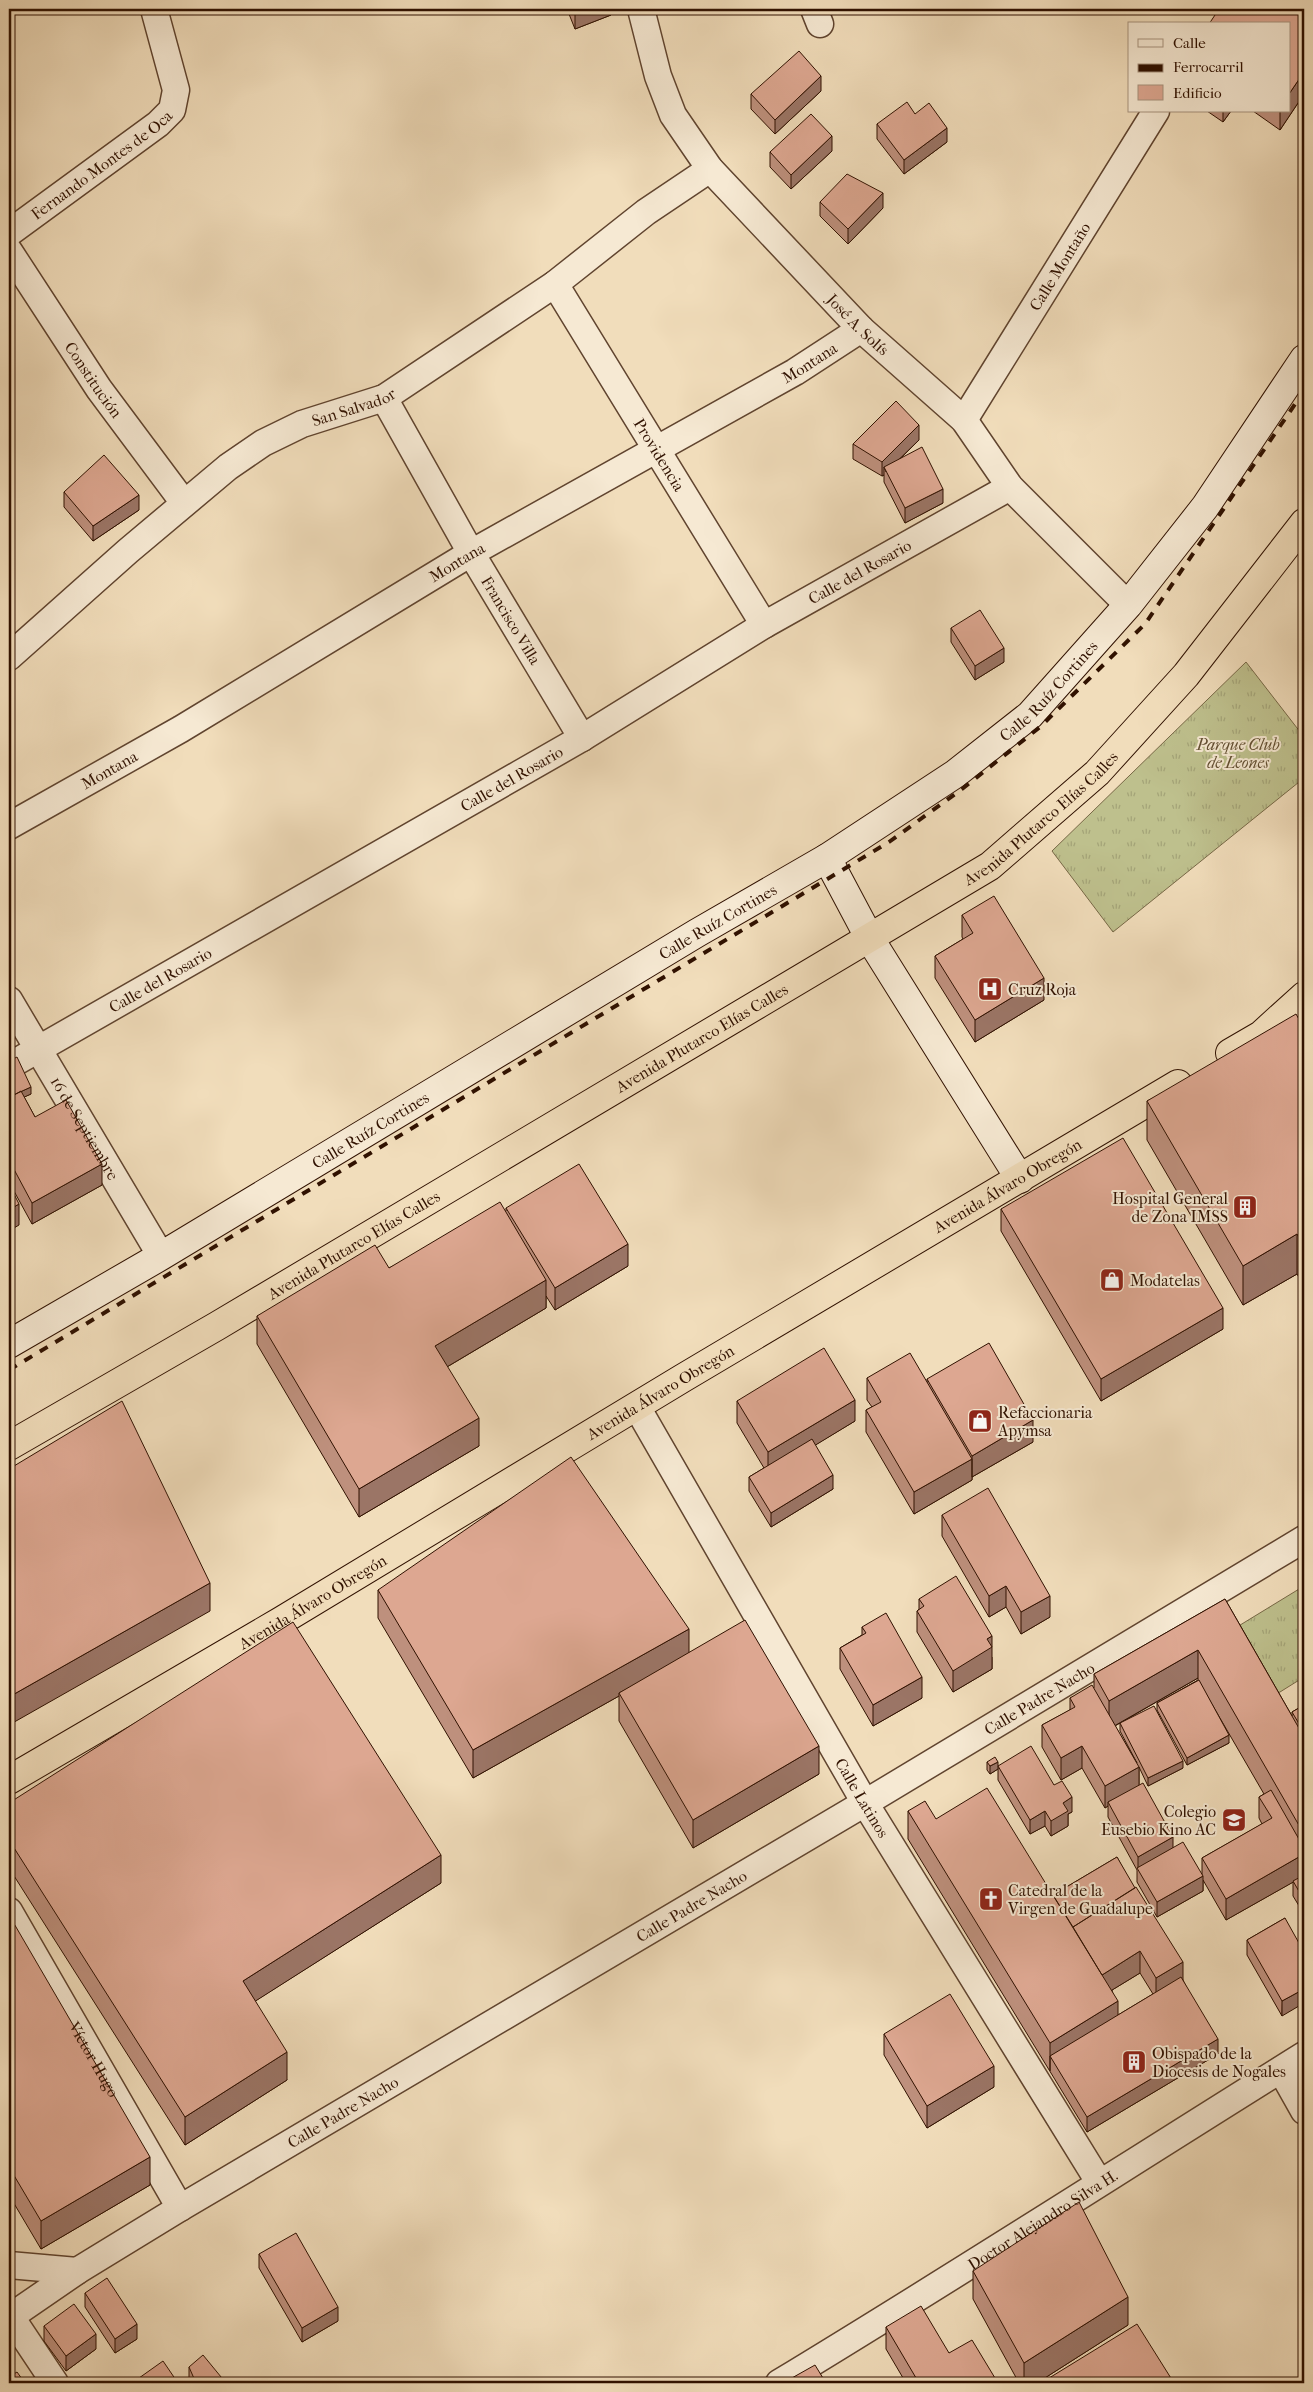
<svg xmlns="http://www.w3.org/2000/svg" width="1313" height="2392" font-family="'IM FELL French Canon',serif">
	<defs>
		<pattern id="grass-tufts" width="24" height="20" patternUnits="userSpaceOnUse" patternTransform="scale(1.25)"><rect width="24" height="20" fill="#bec08d"/><path d="M3 7l-1-3M5 7V3M7 7l1-3M15 17l-1-3M17 17v-4M19 17l1-3" fill="none" stroke="#a4a478"/></pattern>
	</defs>
	<rect width="100%" height="100%" fill="#f1ddbb"/>
	<filter id="stains"><feTurbulence type="fractalNoise" baseFrequency=".004" numOctaves="4"/><feColorMatrix values="0 0 0 0 .2 0 0 0 0 .09 0 0 0 0 .02 0 0 0 .5 -.17"/></filter>
	<radialGradient id="worn" r=".72"><stop offset=".6" stop-color="#630" stop-opacity="0"/><stop offset="1" stop-color="#630" stop-opacity=".3"/></radialGradient>
	<path fill="url(#grass-tufts)" stroke="#776846" d="M1246 662 1304 737V778L1113 932 1052 851Z
		M1304 1586V1677L1272 1697 1232 1630Z"/>
	<g fill="none" stroke-linecap="round" stroke-linejoin="round">
		<defs>
			<g id="street">
				<path id="s1" d="M641 9 658 76 673 115 710 169 861 329 964 420 1010 487 1128 605"/>
				<path d="M814 9 820 24"/>
				<path id="s2" d="M9 233 158 124 172 110 176 90 154 9"/>
				<path id="s3" d="M9 251 99 389 184 503"/>
				<path id="s4" d="M555 284 764 625"/>
				<path id="s5" d="M384 398 471 553 582 738"/>
				<path id="s6" d="M964 420 1156 111"/>
				<path id="s7" d="M9 657 128 551 228 467 263 443 302 424 384 398 555 284 646 212 710 169"/>
				<path id="s8" d="M9 826 181 729 471 553 795 372 861 329"/>
				<path id="s9" d="M9 1000 161 1256"/>
				<path id="s10" d="M9 1066 582 738 764 625 1010 487"/>
				<path id="s11" d="M637 1407 865 1803 1099 2182"/>
				<path id="s12" d="M9 1911 180 2208"/>
				<path d="M1281 2070 1304 2111"/>
				<path d="M9 2265 77 2271"/>
				<path d="M9 2314 55 2383"/>
				<path id="s13" d="M10 2317 77 2271 180 2208 865 1803 1304 1539"/>
				<path id="s14" d="M779 2383C956 2276 1129 2164 1304 2055"/>
			</g>
			<g id="secondary">
				<path d="M827 858 870 939 1020 1179"/>
				<path id="s15" d="M9 1344 161 1256 697 933 827 858 955 774 1030 715 1128 605 1205 507 1304 359"/>
			</g>
			<g id="highway">
				<path d="M1230 1053 1261 1035 1304 996"/>
				<path id="s16" d="M9 1446 217 1326 990 866 1097 773 1186 675 1304 523"/>
				<path id="s17" d="M9 1780 281 1621 683 1378 1178 1084"/>
			</g>
		</defs>
		<use href="#street" stroke="#60442f" stroke-width="29"/>
		<use href="#secondary" stroke="#301100" stroke-width="30"/>
		<use href="#highway" stroke="#301100" stroke-width="30"/>
		<use href="#street" stroke="#f6e9d3" stroke-width="26"/>
		<use href="#secondary" stroke="#f6e9d3" stroke-width="28"/>
		<use href="#highway" stroke="#f1ddbb" stroke-width="28"/>
		<path stroke="#301100" stroke-width="4" stroke-dasharray="9 9" stroke-linecap="butt" d="M9 1370 889 842 962 789 1040 727 1145 624 1304 391"/>
	</g>
	<path fill="#be907d" stroke="#301100" fill-rule="evenodd" d="M567 9H611V15L575 29Z
		M1304 9V94L1280 130 1253 111H1289Z
		M821 91 775 134 751 109V94Z
		M1207 111H1231L1223 122Z
		M915 114 947 142 904 174 877 139V124Z
		M832 151 791 189 770 167V152Z
		M820 202 883 208 848 244 820 216Z
		M919 440 900 459 943 503 905 523 884 482V475L882 476 853 459V444Z
		M64 492 139 510 93 541 64 507Z
		M951 628 1004 662 975 680 951 642Z
		M962 915 1044 1000 975 1042 935 978V956L963 939 962 937Z
		M1304 1028V1286L1297 1274 1243 1305 1147 1140V1101Z
		M9 1061 31 1094 24 1097 35 1117 102 1185 32 1224 9 1182Z
		M506 1208 628 1266 555 1310 546 1296V1308L447 1367 479 1446 359 1517 257 1344V1316L389 1268 506 1211Z
		M1001 1209 1223 1329 1101 1401 1001 1231Z
		M867 1378 927 1383V1379L1033 1442 972 1477V1480L914 1514 866 1432V1410L872 1407 867 1400Z
		M737 1401 855 1421 815 1445 833 1489 771 1527 749 1491V1477L764 1468 737 1423Z
		M942 1515 1050 1617 1021 1634 1006 1607 989 1617 942 1536Z
		M378 1590 689 1652 819 1774 693 1848 619 1721V1696L473 1778 378 1618Z
		M919 1599 992 1657V1669L953 1692 917 1632V1611L919 1609Z
		M1225 1599 1292 1716V1712L1304 1705V1914L1293 1896V1882L1226 1920 1203 1880V1891L1157 1917 1137 1882V1870L1108 1817V1806L1105 1808 1082 1768 1061 1780 1042 1747V1725L1070 1710V1698L1094 1688V1674ZM1198 1678V1680L1157 1703V1710L1187 1765 1229 1743 1206 1694 1264 1794 1259 1797V1818L1262 1824 1202 1858V1875L1173 1848 1139 1785V1767L1148 1786 1183 1768 1120 1723V1731L1137 1763 1115 1726Z
		M862 1627 922 1698 873 1726 840 1669V1648L862 1635Z
		M987 1762 998 1769 990 1774 987 1770Z
		M998 1766 1054 1785 1072 1812 1068 1814V1826L1051 1836 1045 1826 1030 1834 998 1780Z
		M9 1803 441 1883 255 2001 287 2080 185 2145 9 1868Z
		M908 1811 1053 1895 1117 1857 1183 1980 1218 2054 1087 2132 908 1839ZM1140 1973 1153 1994 1118 2015 1112 1990Z
		M9 1915 150 2185 41 2249 9 2195Z
		M1285 1918 1282 2016 1247 1955V1940Z
		M884 2034 994 2087 927 2128 884 2055Z
		M259 2254 338 2321 302 2342 259 2268Z
		M973 2271 1128 2325 1037 2383H1019L973 2299Z
		M85 2293 137 2339 115 2353 85 2307Z
		M44 2326 96 2349 66 2371 44 2341Z
		M886 2327 949 2353 998 2383H906L886 2349Z
		M189 2367 226 2383H189Z"/>
	<path fill="#9b7566" stroke="#301100" d="M575 9H611V15L575 29Z
		M1304 72V94L1280 130V111H1289V94Z
		M821 76V91L775 134V120Z
		M1223 111H1231L1223 122Z
		M947 128V142L904 174V160Z
		M832 136V151L791 189V175Z
		M883 193V208L848 244V229Z
		M919 425V440L886 472 884 467V475L882 476V462Z
		M943 489V503L905 523V508Z
		M139 495V510L93 541V526Z
		M1004 648V662L975 680V666Z
		M1044 978V1000L975 1042V1020Z
		M31 1087V1094L9 1104V1097Z
		M102 1164V1185L32 1224V1203Z
		M19 1204V1225L9 1231V1210Z
		M1297 1234V1274L1243 1305V1266Z
		M628 1244V1266L555 1310V1288Z
		M546 1280V1308L435 1374V1346Z
		M1223 1308V1329L1101 1401V1379Z
		M855 1400V1421L768 1474V1452Z
		M479 1418V1446L359 1517V1489Z
		M1033 1420V1442L972 1477V1456Z
		M972 1459V1480L914 1514V1492Z
		M833 1475V1489L771 1527V1513Z
		M210 1583V1611L9 1725V1697Z
		M1006 1586V1607L989 1617V1596Z
		M1050 1596V1617L1021 1634V1612Z
		M689 1629V1657L619 1693V1696L473 1778V1750Z
		M992 1636V1669L953 1692V1671L987 1639Z
		M1198 1650V1678L1109 1729V1701Z
		M922 1677V1698L873 1726V1705Z
		M1229 1735V1743L1187 1765V1758Z
		M819 1746V1774L693 1848V1820Z
		M1082 1746V1768L1061 1780V1758Z
		M1183 1761V1768L1148 1786V1778Z
		M998 1762V1769L990 1774V1766Z
		M1139 1767V1788L1108 1802V1806L1105 1808V1786Z
		M1072 1797V1812L1068 1814V1826L1051 1836V1821L1063 1803Z
		M1045 1811V1826L1030 1834V1820Z
		M1173 1837V1852L1138 1869V1857Z
		M1304 1854V1876L1226 1920V1899Z
		M441 1855V1883L243 2009V1981Z
		M1203 1876V1891L1157 1917V1902Z
		M1140 1951V1973L1099 1998V1977Z
		M1183 1962V1983L1156 2000V1978Z
		M1304 1989V2003L1282 2016V2001Z
		M1118 2001V2029L1050 2056V2071V2043Z
		M1218 2039V2054L1087 2132V2117Z
		M287 2052V2080L185 2145V2117Z
		M994 2066V2087L927 2128V2106Z
		M150 2157V2185L41 2249V2221Z
		M1128 2297V2325L1037 2383H1024V2363Z
		M338 2307V2321L302 2342V2328Z
		M137 2324V2339L115 2353V2339Z
		M96 2334V2349L66 2371V2356Z"/>
	<path fill="#dda791" stroke="#301100" d="M1219 9H1304V72L1289 94V24H1209Z
		M799 51 821 76 775 120 751 94Z
		M907 102 915 114 929 103 947 128 904 160 877 124Z
		M811 114 832 136 791 175 770 152Z
		M847 174 883 193 848 229 820 202Z
		M896 401 919 425 882 462 853 444Z
		M922 447 943 489 905 508 884 467Z
		M104 455 139 495 93 526 64 492Z
		M980 610 1004 648 975 666 951 628Z
		M994 896 1044 978 975 1020 935 956 973 933 962 915Z
		M1296 1014 1304 1028V1247L1297 1234 1243 1266 1147 1101Z
		M17 1057 31 1087 9 1097V1061Z
		M21 1091 35 1117 66 1100 102 1164 32 1203 9 1160V1098Z
		M1123 1138 1223 1308 1101 1379 1001 1209Z
		M579 1164 628 1244 555 1288 506 1208Z
		M9 1184 19 1204 9 1210Z
		M500 1202 546 1280 435 1346 479 1418 359 1489 257 1316 375 1245 389 1268Z
		M989 1343 1033 1420 972 1456 927 1379Z
		M824 1348 855 1400 768 1452 737 1401Z
		M910 1353 972 1459 914 1492 866 1410 881 1402 867 1378Z
		M122 1401 210 1583 9 1697V1469Z
		M812 1439 833 1475 771 1513 749 1477Z
		M571 1457 689 1629 473 1750 378 1590Z
		M988 1488 1050 1596 1021 1612 1006 1586 989 1596 942 1515Z
		M956 1576 992 1636 987 1639 992 1647 953 1671 917 1611 924 1606 919 1599Z
		M1225 1599 1304 1737V1834L1198 1650 1109 1701 1094 1674Z
		M886 1613 922 1677 873 1705 840 1648 866 1633 862 1627Z
		M745 1620 819 1746 693 1820 619 1693Z
		M293 1622 441 1855 243 1981 287 2052 185 2117 9 1840V1803Z
		M1199 1680 1229 1735 1187 1758 1157 1703Z
		M1092 1685 1139 1767 1105 1786 1082 1746 1061 1758 1042 1725 1075 1707 1070 1698Z
		M1304 1705V1732L1292 1712Z
		M1154 1706 1183 1761 1148 1778 1120 1723Z
		M1031 1746 1054 1785 1062 1781 1072 1797 1063 1803 1068 1811 1051 1821 1045 1811 1030 1820 998 1766Z
		M995 1757 998 1762 990 1766 987 1762Z
		M1143 1783 1173 1837 1138 1857 1108 1802Z
		M987 1788 1118 2001 1050 2043 908 1811 925 1801 936 1819Z
		M1271 1790 1304 1848V1854L1226 1899 1202 1858 1272 1818 1259 1797Z
		M1183 1842 1203 1876 1157 1902 1137 1868Z
		M1117 1857 1135 1888 1073 1927 1053 1895Z
		M1304 1875V1900L1293 1881Z
		M1136 1887 1183 1962 1156 1978 1140 1951 1102 1975 1073 1927Z
		M9 1915 150 2157 41 2221 9 2167Z
		M1285 1918 1304 1952V1989L1282 2001 1247 1940Z
		M1181 1977 1218 2039 1087 2117 1050 2056Z
		M950 1994 994 2066 927 2106 884 2034Z
		M1079 2202 1128 2297 1024 2363 973 2271Z
		M296 2233 338 2307 302 2328 259 2254Z
		M107 2278 137 2324 115 2339 85 2293Z
		M74 2304 96 2334 66 2356 44 2326Z
		M921 2306 949 2353 972 2340 998 2383H919L886 2327Z
		M1137 2324 1174 2383H1041Z
		M203 2355 226 2383H196L189 2367Z
		M163 2361 178 2383H132Z
		M815 2365 826 2383H783Z
		M17 2372 25 2383H9V2377Z"/>
	<defs>
		<symbol id="hospital-square" viewBox="-11 -11 22 22"><rect x="-9" y="-9" width="18" height="18" rx="4" fill="#8f2418" stroke="#f6e9d3"/><path d="M-5-5h3v3.5h4V-5h3V5h-3V1.5h-4V5h-3Z" fill="#fff"/></symbol>
		<symbol id="building-square" viewBox="-11 -11 22 22"><rect x="-9" y="-9" width="18" height="18" rx="4" fill="#8f2418" stroke="#f6e9d3"/><path d="M-4-6H4V6H1V3H-1V6H-4ZM-2.5-4.3h1.7v1.8h-1.7ZM.8-4.3h1.7v1.8H.8ZM-2.5-1h1.7V.8h-1.7ZM.8-1h1.7V.8H.8Z" fill="#fff"/></symbol>
		<symbol id="shop-square" viewBox="-11 -11 22 22"><rect x="-9" y="-9" width="18" height="18" rx="4" fill="#8f2418" stroke="#f6e9d3"/><path d="M-5-2.5h2.3a2.7 3.5 0 0 1 5.4 0H5L5.5 6h-11ZM-1.5-2.5h3a1.5 2.3 0 0 0-3 0Z" fill="#fff"/></symbol>
		<symbol id="school-square" viewBox="-11 -11 22 22"><rect x="-9" y="-9" width="18" height="18" rx="4" fill="#8f2418" stroke="#f6e9d3"/><path d="M0-5L7-2L0 1L-7-2ZM-4 1L0 2.5L4 1V4Q0 6-4 4Z" fill="#fff"/></symbol>
		<symbol id="church-square" viewBox="-11 -11 22 22"><rect x="-9" y="-9" width="18" height="18" rx="4" fill="#8f2418" stroke="#f6e9d3"/><path d="M-1.2-6h2.4v3.5h3.3v2.4h-3.3V6h-2.4V-.1h-3.3v-2.4h3.3Z" fill="#fff"/></symbol>
	</defs>
	<g fill-rule="evenodd">
		<use href="#hospital-square" x="976" y="975" width="28" height="28"/>
		<use href="#building-square" x="1231" y="1193" width="28" height="28"/>
		<use href="#shop-square" x="1098" y="1266" width="28" height="28"/>
		<use href="#shop-square" x="966" y="1407" width="28" height="28"/>
		<use href="#school-square" x="1220" y="1806" width="28" height="28"/>
		<use href="#church-square" x="977" y="1885" width="28" height="28"/>
		<use href="#building-square" x="1120" y="2048" width="28" height="28"/>
	</g>
	<g text-anchor="middle" dominant-baseline="central" stroke-width="4" stroke-linejoin="round" paint-order="stroke">
		<g font-size="16" fill="#301100" stroke="#f6e9d3">
			<text stroke="none"><textPath href="#s2" startOffset="115">Fernando Montes de Oca</textPath></text>
			<text stroke="none"><textPath href="#s6" startOffset="181">Calle Montaño</textPath></text>
			<text stroke="none"><textPath href="#s1" startOffset="391">José A. Solís</textPath></text>
			<text stroke="none"><textPath href="#s8" startOffset="925">Montana</textPath></text>
			<text stroke="none"><textPath href="#s3" startOffset="154">Constitución</textPath></text>
			<text stroke="none"><textPath href="#s7" startOffset="430">San Salvador</textPath></text>
			<text stroke="none"><textPath href="#s4" startOffset="200">Providencia</textPath></text>
			<text stroke="none"><textPath href="#s8" startOffset="520">Montana</textPath></text>
			<text stroke="none"><textPath href="#s10" startOffset="984">Calle del Rosario</textPath></text>
			<text stroke="none"><textPath href="#s5" startOffset="256">Francisco Villa</textPath></text>
			<text stroke="none"><textPath href="#s15" startOffset="1230">Calle Ruíz Cortines</textPath></text>
			<text stroke="none"><textPath href="#s8" startOffset="115">Montana</textPath></text>
			<text stroke="none"><textPath href="#s10" startOffset="579">Calle del Rosario</textPath></text>
			<text stroke="none"><textPath href="#s16" startOffset="1209">Avenida Plutarco Elías Calles</textPath></text>
			<text stroke="none"><textPath href="#s15" startOffset="825">Calle Ruíz Cortines</textPath></text>
			<text stroke="none"><textPath href="#s10" startOffset="174">Calle del Rosario</textPath></text>
			<text stroke="none"><textPath href="#s16" startOffset="804">Avenida Plutarco Elías Calles</textPath></text>
			<text stroke="none"><textPath href="#s9" startOffset="149">16 de Septiembre</textPath></text>
			<text stroke="none"><textPath href="#s15" startOffset="420">Calle Ruíz Cortines</textPath></text>
			<text stroke="none"><textPath href="#s17" startOffset="1162">Avenida Álvaro Obregón</textPath></text>
			<text stroke="none"><textPath href="#s16" startOffset="399">Avenida Plutarco Elías Calles</textPath></text>
			<text stroke="none"><textPath href="#s17" startOffset="758">Avenida Álvaro Obregón</textPath></text>
			<text stroke="none"><textPath href="#s17" startOffset="352">Avenida Álvaro Obregón</textPath></text>
			<text stroke="none"><textPath href="#s13" startOffset="1201">Calle Padre Nacho</textPath></text>
			<text stroke="none"><textPath href="#s11" startOffset="451">Calle Latinos</textPath></text>
			<text stroke="none"><textPath href="#s13" startOffset="796">Calle Padre Nacho</textPath></text>
			<text stroke="none"><textPath href="#s12" startOffset="171">Víctor Hugo</textPath></text>
			<text stroke="none"><textPath href="#s13" startOffset="391">Calle Padre Nacho</textPath></text>
			<text stroke="none"><textPath href="#s14" startOffset="310">Doctor Alejandro Silva H.</textPath></text>
		</g>
		<g font-size="16" font-style="italic" fill="#624e31" stroke="#f6e9d3">
			<text x="1238" y="744">Parque Club<tspan x="1238" dy="18">de Leones</tspan></text>
		</g>
		<g font-size="16" fill="#301100" stroke="#f6e9d3" text-anchor="start">
			<text x="1008" y="989">Cruz Roja</text>
			<text x="1228" y="1198" text-anchor="end">Hospital General<tspan x="1228" dy="18">de Zona IMSS</tspan></text>
			<text x="1130" y="1280">Modatelas</text>
			<text x="998" y="1412">Refaccionaria<tspan x="998" dy="18">Apymsa</tspan></text>
			<text x="1216" y="1811" text-anchor="end">Colegio<tspan x="1216" dy="18">Eusebio Kino AC</tspan></text>
			<text x="1008" y="1890">Catedral de la<tspan x="1008" dy="18">Virgen de Guadalupe</tspan></text>
			<text x="1152" y="2053">Obispado de la<tspan x="1152" dy="18">Diocesis de Nogales</tspan></text>
		</g>
	</g>
	<rect width="1313" height="2392" fill="none" stroke="#f1ddbb" stroke-width="30"/>
	<rect x="10" y="10" width="1293" height="2372" fill="none" stroke="#301100" stroke-width="2.5"/>
	<rect x="15" y="15" width="1283" height="2362" fill="none" stroke="#301100"/>
	<rect x="1128" y="22" width="162" height="90" fill="#f6e9d3" stroke="#a7937f"/>
	<rect x="1138" y="39" width="25" height="8" fill="#f6e9d3" stroke="#a7937f"/>
	<text x="1173" y="48" font-size="15" fill="#301100">Calle</text>
	<rect x="1138" y="64" width="25" height="8" fill="#301100" stroke="#a7937f"/>
	<text x="1173" y="72" font-size="15" fill="#301100">Ferrocarril</text>
	<rect x="1138" y="85" width="25" height="15" fill="#dda791" stroke="#a7937f"/>
	<text x="1173" y="98" font-size="15" fill="#301100">Edificio</text>
	<rect width="100%" height="100%" filter="url(#stains)"/>
	<rect width="100%" height="100%" fill="url(#worn)"/>
</svg>
